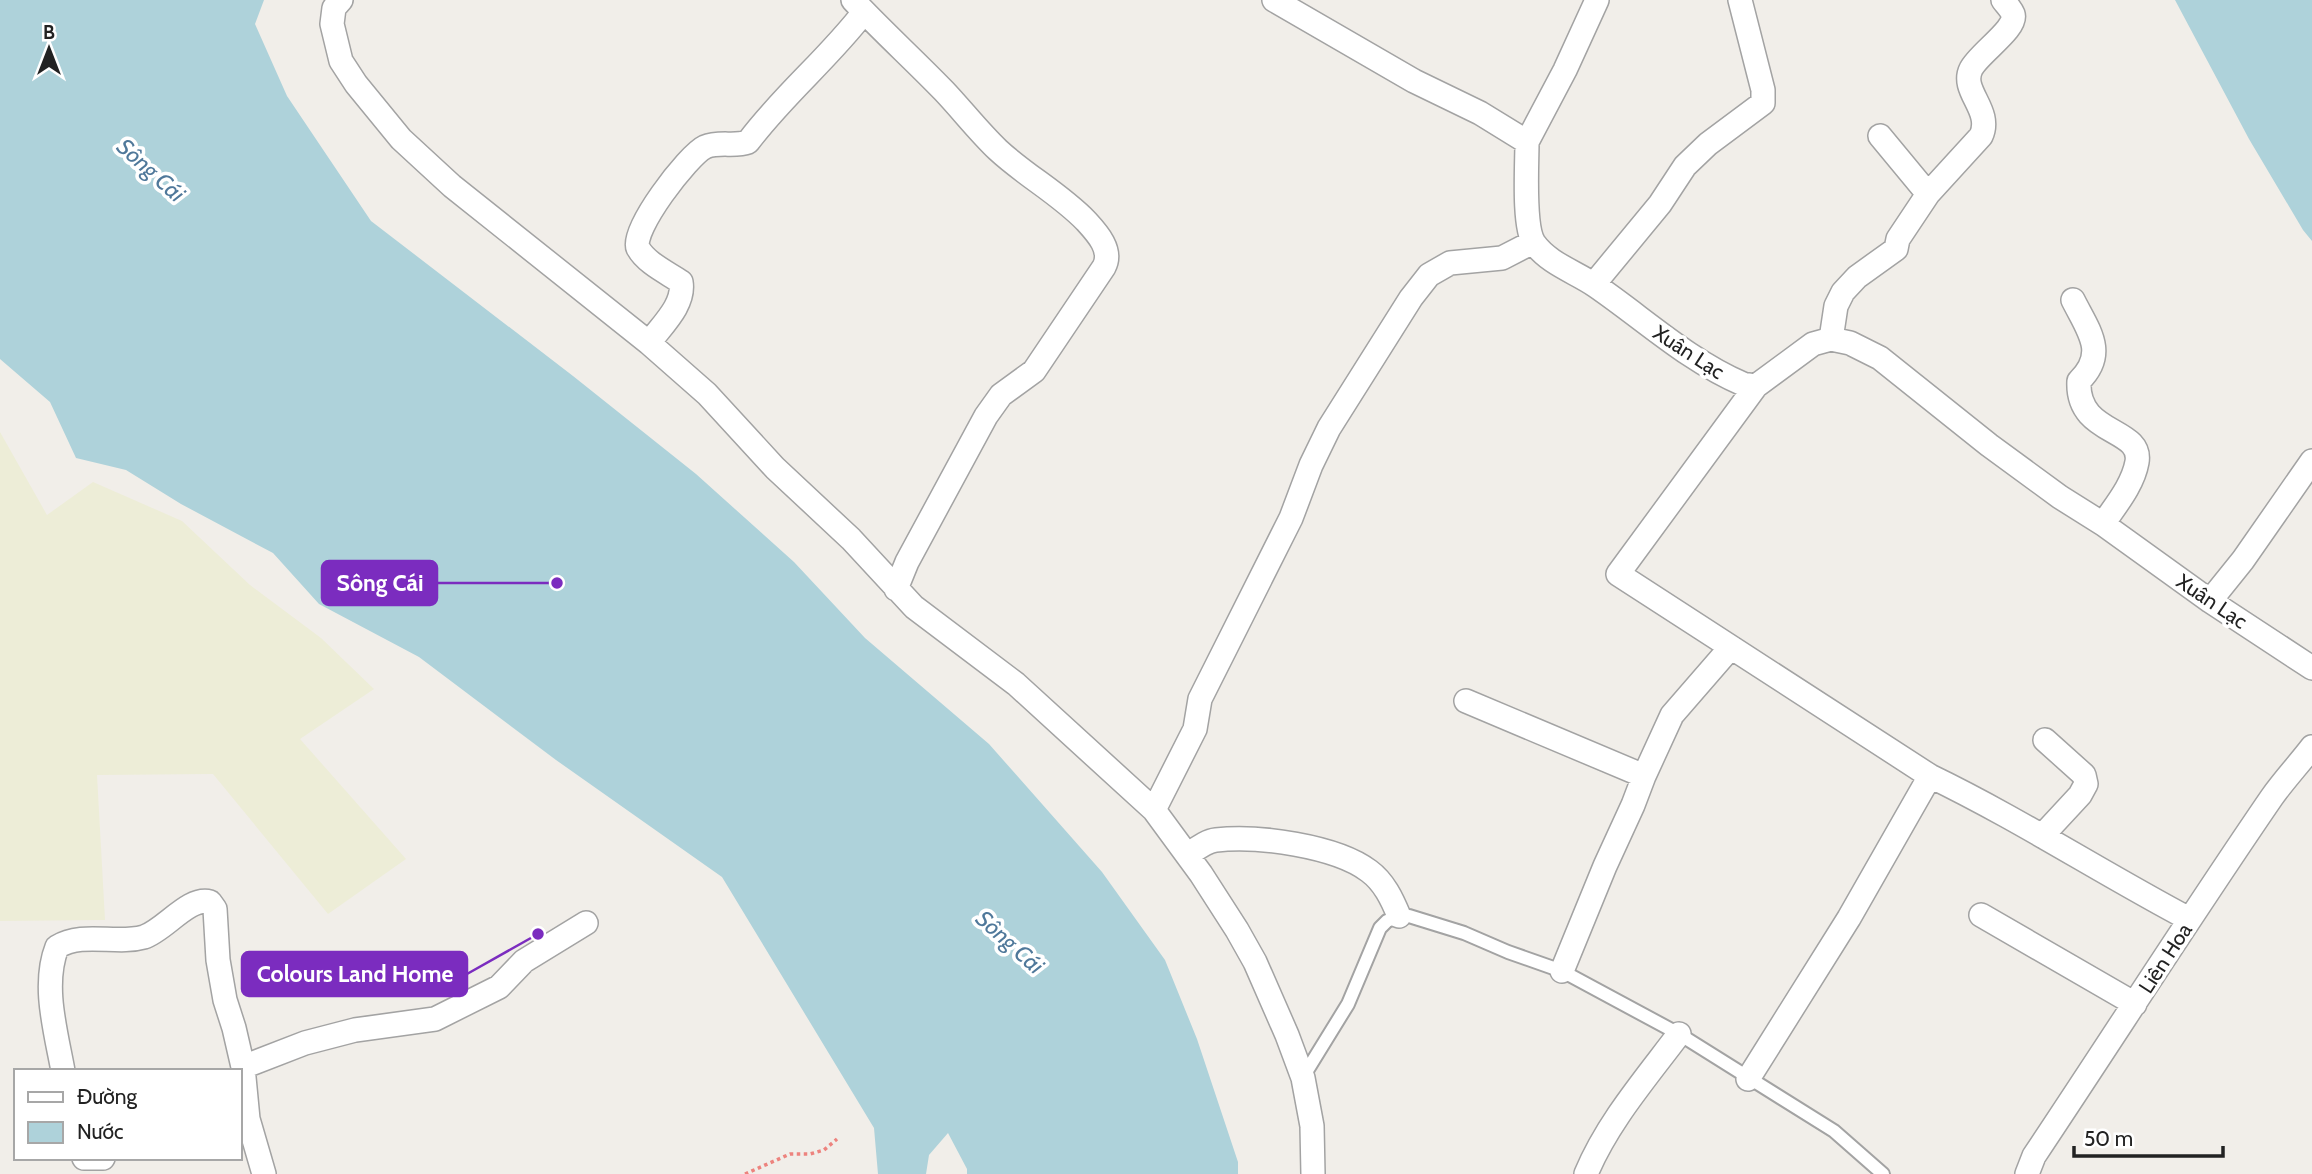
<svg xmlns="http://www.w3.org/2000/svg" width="2312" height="1174" font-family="Cabin,sans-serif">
	<rect width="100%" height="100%" fill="#f1eee9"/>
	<path fill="#ededd7" d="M0 432 47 515 93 482 182 521 250 585 321 638 374 689 300 739 406 859 328 914 213 774 97 775 105 920 0 921Z"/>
	<path fill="#aed2da" d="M0 0H264L255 24 287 96 371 221 573 376 696 474 794 562 865 638 989 744 1102 872 1165 960 1197 1039 1238 1162V1174H967V1169L948 1133 929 1155 926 1174H878L874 1128 722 877 556 760 419 657 319 604 273 553 181 504 126 470 76 458 50 402 0 359Z
		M2175 0H2312V241L2303 230 2249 139Z"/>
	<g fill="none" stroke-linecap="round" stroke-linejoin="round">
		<defs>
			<path id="service" d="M1303 1077 1348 1004 1380 928 1387 921 1399 916H1409L1464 933 1508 952 1562 971 1679 1034 1834 1131 1883 1174"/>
			<path id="minor" d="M341 0 334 8 332 24 341 61 356 84 401 139 452 186 649 343 707 394 775 468 851 539 914 607 1016 684 1154 810 1201 874 1237 930 1255 962 1287 1035 1303 1078 1312 1126 1313 1174
				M853 0C882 31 914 60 944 91 962 110 979 132 998 150 1026 176 1060 194 1086 221 1097 233 1113 250 1104 267L1034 371 1001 395 986 416 907 562 896 589
				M1274 0 1414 81 1480 113 1527 142C1527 165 1523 226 1534 243 1549 264 1576 272 1596 286 1644 319 1689 361 1743 384L1756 386 1813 344 1831 339 1850 343 1880 358 1989 445 2060 497 2103 524 2210 601 2312 668
				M1880 136 1928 194
				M1527 142 1565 70 1597 0
				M1594 284 1660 204 1685 166 1708 144 1763 103V90L1740 0
				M2073 300C2088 330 2108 353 2079 381 2076 436 2143 427 2137 462 2133 485 2115 506 2103 524
				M1831 339 1836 306 1843 292 1857 277 1896 249 1898 239 1928 194 1981 136C1993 110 1960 91 1971 69 1978 54 2018 28 2013 14 2011 9 2006 4 2003 0
				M649 343C661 326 685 305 681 282 668 273 646 263 638 248 630 231 688 155 705 147 719 141 735 147 748 142 783 95 829 58 864 12
				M1756 386 1618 574 1930 776C2019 819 2102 873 2189 919
				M2210 601 2243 560 2312 461
				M1466 701 1644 776
				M1154 810 1195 729 1200 699 1291 518 1311 465 1329 428 1411 298 1429 275 1450 263 1502 258 1533 242
				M2042 836 2080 795 2086 784 2084 775 2045 740
				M1187 855C1195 850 1206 841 1216 840 1257 835 1336 846 1369 871 1384 882 1392 899 1399 916
				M1981 915 2135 1004
				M1562 971 1605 866 1633 805 1644 776 1672 715 1731 647
				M243 1067 305 1043 355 1030 435 1019 499 987 524 961 586 923
				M63 1071C56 1032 42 985 57 947 83 931 116 945 144 937 165 930 189 896 210 902L215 909 218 960 225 1000 234 1028 243 1067 248 1119 264 1174
				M1748 1079 1849 918 1930 776
				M84 1158H103
				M1586 1174C1607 1123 1646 1078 1679 1034
				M2027 1174 2034 1156C2114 1036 2191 915 2272 797 2284 780 2299 764 2312 747"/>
		</defs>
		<use href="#service" stroke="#a3a3a3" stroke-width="16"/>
		<use href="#minor" stroke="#a3a3a3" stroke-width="26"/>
		<path stroke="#ed837e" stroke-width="3.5" stroke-dasharray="3.5 3.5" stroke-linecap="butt" d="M745 1174 790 1154H810L824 1150 837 1139"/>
		<use href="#service" stroke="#fff" stroke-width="12"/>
		<use href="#minor" stroke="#fff" stroke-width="23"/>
	</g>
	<g text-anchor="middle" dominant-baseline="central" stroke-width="7" stroke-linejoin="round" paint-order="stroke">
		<g font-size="21" fill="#222" stroke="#fff">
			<text transform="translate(1689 352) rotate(33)">Xuân Lạc</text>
			<text transform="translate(2212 601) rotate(34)">Xuân Lạc</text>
			<text transform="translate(2165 958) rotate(-57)">Liên Hoa</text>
		</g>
		<g font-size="23" font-style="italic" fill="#4f789a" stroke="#fff">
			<text transform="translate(151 170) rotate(42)">Sông Cái</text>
			<text transform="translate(1010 942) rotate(42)">Sông Cái</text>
		</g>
	</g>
	<path fill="none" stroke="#7b2cbf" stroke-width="2.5" d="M557 583L437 583M538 934L467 974"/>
	<g fill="#7b2cbf" stroke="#fff" stroke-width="2.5">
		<circle cx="557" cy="583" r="7"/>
		<circle cx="538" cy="934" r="7"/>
	</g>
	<g fill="#7b2cbf" stroke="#7b2cbf" stroke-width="2.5">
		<rect x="322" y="561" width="115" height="44" rx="7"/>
		<rect x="242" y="952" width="225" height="44" rx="7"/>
	</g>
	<g font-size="23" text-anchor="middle" font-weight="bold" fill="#fff">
		<text x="380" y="591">Sông Cái</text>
		<text x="355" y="982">Colours Land Home</text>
	</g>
	<rect x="14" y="1069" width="228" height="91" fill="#ffffff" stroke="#a7a7a7" stroke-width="2"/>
	<rect x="28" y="1092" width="35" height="10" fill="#ffffff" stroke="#a7a7a7" stroke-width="2"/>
	<text x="77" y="1104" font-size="21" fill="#222222">Đường</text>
	<rect x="28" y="1122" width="35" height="21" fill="#aed2da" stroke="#a7a7a7" stroke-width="2"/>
	<text x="77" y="1139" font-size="21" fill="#222222">Nước</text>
	<g transform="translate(49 49)" stroke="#ffffff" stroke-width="5" paint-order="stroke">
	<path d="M0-5L12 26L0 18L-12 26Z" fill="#222222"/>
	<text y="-10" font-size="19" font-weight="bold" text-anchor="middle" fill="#222222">B</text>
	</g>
	<path d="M2074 1146v10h149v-10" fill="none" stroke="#222222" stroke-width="3.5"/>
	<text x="2084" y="1146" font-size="21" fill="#222222" stroke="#ffffff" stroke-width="5" paint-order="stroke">50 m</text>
</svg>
